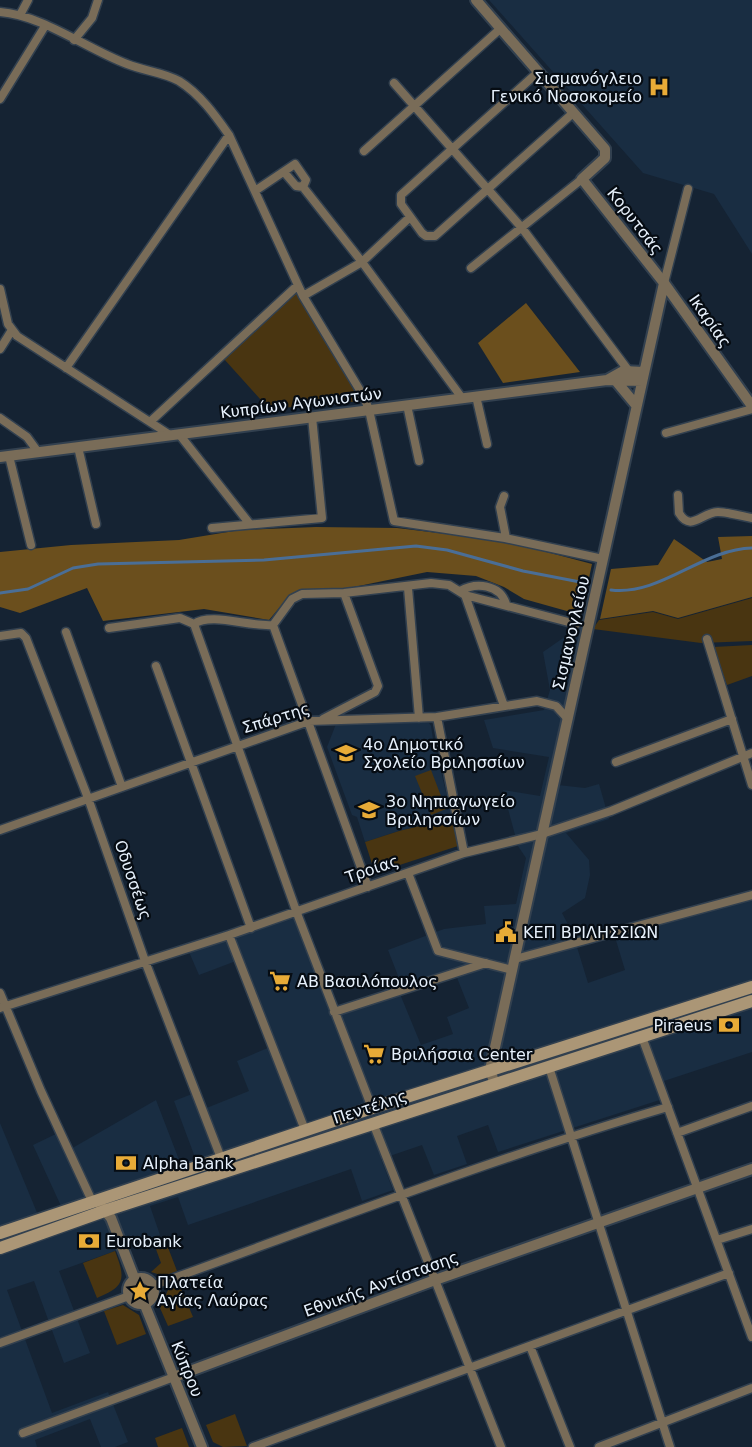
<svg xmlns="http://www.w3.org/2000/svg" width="752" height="1447" font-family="'DejaVu Sans',sans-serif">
	<rect width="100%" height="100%" fill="#152333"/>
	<path fill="#192d42" d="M489 0H752V254L714 194 643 173Z
		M579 627 591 631 558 785 585 788 599 784 609 819 566 833 589 860 590 875 585 898 562 913 573 934 588 983 625 970 615 937 752 900V1052L664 1081 669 1097 498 1152 488 1125 457 1136 467 1164 434 1175 422 1145 381 1159 393 1190 362 1201 351 1169 188 1225 178 1197 150 1206 160 1235 59 1271 90 1353 64 1363 34 1281 7 1290 52 1413 108 1392 128 1442 115 1447H101L90 1419 35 1440 37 1447H0V1123L38 1215 61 1206 33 1145 60 1132 69 1150 156 1100 181 1165 196 1160 174 1101 192 1094 199 1111 249 1091 237 1061 270 1047 236 961 199 975 189 952 294 914 331 1016 400 994 421 1045 453 1034 447 1017 469 1008 454 970 402 986 388 950 444 929 486 924 484 906 516 904 526 858 518 846 503 790 540 796 549 757 493 748 484 720 544 710 550 690 543 652Z
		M372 722 429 723 431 726 433 739 428 741 431 751 436 750 452 818 399 831 365 842 357 817 352 815 327 747 336 724Z"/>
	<path fill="#493511" d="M295 287 362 401 269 409 224 359Z
		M752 598V641L701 643 593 629 599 620 653 612 678 619Z
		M752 645V676L727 685 713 647Z
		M431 770 446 809 431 815 415 776Z
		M452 818 458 846 375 873 365 842 399 831Z
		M164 1237 177 1271 164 1276 151 1272 161 1263 153 1241Z
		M115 1251C126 1279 125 1287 97 1298L83 1263Z
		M180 1286 193 1317 168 1326 160 1308 168 1290Z
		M123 1305 139 1315 146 1334 117 1345 104 1311Z
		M235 1414 247 1446 223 1447 213 1442 206 1425Z
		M182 1428 189 1447H158L155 1438Z"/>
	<path fill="#6b4f1d" d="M526 303 580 372 503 383 478 343Z
		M316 527 397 528 505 541 592 564 581 615 524 599 504 587 476 576 427 572 344 589 299 590 289 596 269 620 204 609 103 621 87 588 20 613 0 607V552L71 545 179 540 240 530Z
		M752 536V597L678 618 653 611 600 619 611 569 658 565 674 539 707 562 722 559 718 537Z"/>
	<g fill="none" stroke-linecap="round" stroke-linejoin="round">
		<path stroke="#4a6e96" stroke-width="3" d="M611 590C661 596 702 549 752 548
			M0 593 28 589 73 568 98 564 264 560 416 546 447 550 523 571 580 582"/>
		<defs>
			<path id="minor" d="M0 12C42 15 87 49 127 64 144 71 163 72 179 81 200 94 215 115 229 135L303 296 364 397 369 410 394 521 505 538 603 559
				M20 15 28 0
				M74 40 92 18 98 0
				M537 73 401 195V204L422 233 426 236H435L573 113
				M394 83 522 228 628 370
				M0 99 45 26
				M364 151 500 29
				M284 172 296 186 303 187 362 262 462 398
				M255 191 295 164 306 180 303 187
				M471 268 582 179
				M664 283 688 189
				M0 289 8 324 17 336 170 435
				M303 296 362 262 410 217
				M0 349 12 330
				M66 368 229 135
				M476 396 487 444
				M407 405 419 461
				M0 418 27 437 38 452
				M151 421 298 285
				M666 433 752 409
				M179 434 249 523
				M78 447 96 524
				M9 456 31 545
				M678 495 679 513C691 533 702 512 718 512 726 512 742 516 752 518
				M504 496 500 507 506 538
				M212 528 322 518 312 417
				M408 588 419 718
				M460 591C476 582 500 584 506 604
				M465 595 504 706
				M194 624 298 916 372 1108
				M194 624C211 612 249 627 273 625L292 599 302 594 344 593 431 583 449 585 465 595 576 624
				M273 625 368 887
				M109 628 180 618 194 624
				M66 632 122 787
				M0 636 21 633 26 638 88 798 145 961 221 1158
				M707 639 752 785
				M156 666 251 928
				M437 717 464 853
				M323 719 375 692 378 686 344 593
				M616 762 732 719
				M0 830 309 721 437 717 537 701 556 706 568 719
				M408 873 438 951 512 970
				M229 935 305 1130
				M515 959 752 895
				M0 993 41 1091 92 1201
				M0 1008 229 935 464 853 542 834 611 811 752 753
				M334 1012 486 963
				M642 1037 752 1337
				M549 1067 670 1447
				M373 1123 501 1447
				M677 1133 752 1106
				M717 1240 752 1229
				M152 1286C323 1224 493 1158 668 1107
				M0 1343 129 1296
				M530 1346 570 1447
				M23 1433 174 1377
				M253 1447 729 1273
				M599 1447 752 1388"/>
			<path id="tertiary" d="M476 0 605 149V158L582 179 664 283 752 406
				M607 380 623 371 644 372
				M616 381 636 405
				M0 457 607 380 642 381
				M495 1084 490 1070 664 283
				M100 1205 111 1218 135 1280
				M128 1291a13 13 0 1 1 26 0a13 13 0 1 1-26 0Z
				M144 1303 202 1447
				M174 1377 435 1280 752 1169"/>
			<path id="secondary" d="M0 1233 372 1108 752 987
				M0 1248 107 1210 752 1001"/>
		</defs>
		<use href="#minor" stroke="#32404f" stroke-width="11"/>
		<use href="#tertiary" stroke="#32404f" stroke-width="14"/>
		<use href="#secondary" stroke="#32404f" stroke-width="15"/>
		<use href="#minor" stroke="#796c58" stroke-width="8"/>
		<use href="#tertiary" stroke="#796c58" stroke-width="10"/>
		<use href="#secondary" stroke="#ab9676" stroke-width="12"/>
	</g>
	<defs>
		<symbol id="hospital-bare" viewBox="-9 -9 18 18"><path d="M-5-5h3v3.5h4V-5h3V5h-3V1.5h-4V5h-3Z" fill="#e8ab37" stroke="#060c13" stroke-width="2.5" paint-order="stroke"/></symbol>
		<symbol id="school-bare" viewBox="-9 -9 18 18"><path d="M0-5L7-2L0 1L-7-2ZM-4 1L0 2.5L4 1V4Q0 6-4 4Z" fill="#e8ab37" stroke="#060c13" stroke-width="2.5" paint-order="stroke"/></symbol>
		<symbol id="civic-bare" viewBox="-9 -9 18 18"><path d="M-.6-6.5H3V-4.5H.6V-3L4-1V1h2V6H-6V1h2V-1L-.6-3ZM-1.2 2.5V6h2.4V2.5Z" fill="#e8ab37" stroke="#060c13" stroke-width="2.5" paint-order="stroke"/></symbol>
		<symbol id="supermarket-bare" viewBox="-9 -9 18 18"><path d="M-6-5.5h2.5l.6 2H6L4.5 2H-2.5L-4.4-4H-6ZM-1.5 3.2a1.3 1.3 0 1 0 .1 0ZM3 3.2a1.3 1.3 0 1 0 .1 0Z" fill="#e8ab37" stroke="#060c13" stroke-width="2.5" paint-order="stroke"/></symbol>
		<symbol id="bank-bare" viewBox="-9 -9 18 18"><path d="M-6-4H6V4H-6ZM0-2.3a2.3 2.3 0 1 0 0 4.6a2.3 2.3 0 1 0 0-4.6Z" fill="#e8ab37" stroke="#060c13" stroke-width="2.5" paint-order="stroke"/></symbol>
		<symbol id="sight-bare" viewBox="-9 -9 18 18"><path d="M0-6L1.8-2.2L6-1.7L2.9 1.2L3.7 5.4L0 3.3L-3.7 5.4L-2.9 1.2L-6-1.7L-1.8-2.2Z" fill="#e8ab37" stroke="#060c13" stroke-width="2.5" paint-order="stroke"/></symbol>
	</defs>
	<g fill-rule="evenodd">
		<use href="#hospital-bare" x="644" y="72" width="30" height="30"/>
		<use href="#school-bare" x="331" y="738" width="30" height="30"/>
		<use href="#school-bare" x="354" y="795" width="30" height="30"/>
		<use href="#civic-bare" x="491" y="917" width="30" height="30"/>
		<use href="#supermarket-bare" x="265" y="966" width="30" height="30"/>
		<use href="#bank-bare" x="714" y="1010" width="30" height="30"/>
		<use href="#supermarket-bare" x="359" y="1039" width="30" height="30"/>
		<use href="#bank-bare" x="111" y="1148" width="30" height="30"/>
		<use href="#bank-bare" x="74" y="1226" width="30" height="30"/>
		<use href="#sight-bare" x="125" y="1276" width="30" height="30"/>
	</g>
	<g text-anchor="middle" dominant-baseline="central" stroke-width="4.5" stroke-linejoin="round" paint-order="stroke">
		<g font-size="16" fill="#e7f1fc" stroke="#060c13" text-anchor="start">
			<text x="642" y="78" text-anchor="end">Σισμανόγλειο<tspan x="642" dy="18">Γενικό Νοσοκομείο</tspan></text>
			<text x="363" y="744">4o Δημοτικό<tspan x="363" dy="18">Σχολείο Βριλησσίων</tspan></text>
			<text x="386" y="801">3ο Νηπιαγωγείο<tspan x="386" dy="18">Βριλησσίων</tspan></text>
			<text x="523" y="932">ΚΕΠ ΒΡΙΛΗΣΣΙΩΝ</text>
			<text x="297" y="981">ΑΒ Βασιλόπουλος</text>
			<text x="712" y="1025" text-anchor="end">Piraeus</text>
			<text x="391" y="1054">Βριλήσσια Center</text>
			<text x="143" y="1163">Alpha Bank</text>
			<text x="106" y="1241">Eurobank</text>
			<text x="157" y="1282">Πλατεία<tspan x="157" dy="18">Αγίας Λαύρας</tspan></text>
		</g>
		<g font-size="16" fill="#e7f1fc" stroke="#060c13">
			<text transform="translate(635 221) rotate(52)">Κορυτσάς</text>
			<text transform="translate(710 321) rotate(55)">Ικαρίας</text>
			<text transform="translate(301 403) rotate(-7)">Κυπρίων Αγωνιστών</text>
			<text transform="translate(571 633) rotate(-77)">Σισμανογλείου</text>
			<text transform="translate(276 718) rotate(-17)">Σπάρτης</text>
			<text transform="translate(372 869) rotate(-19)">Τροίας</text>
			<text transform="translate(133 880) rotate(71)">Οδυσσέως</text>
			<text transform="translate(370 1107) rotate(-18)">Πεντέλης</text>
			<text transform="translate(381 1284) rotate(-20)">Εθνικής Αντίστασης</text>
			<text transform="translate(187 1369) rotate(68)">Κύπρου</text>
		</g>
	</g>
</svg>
